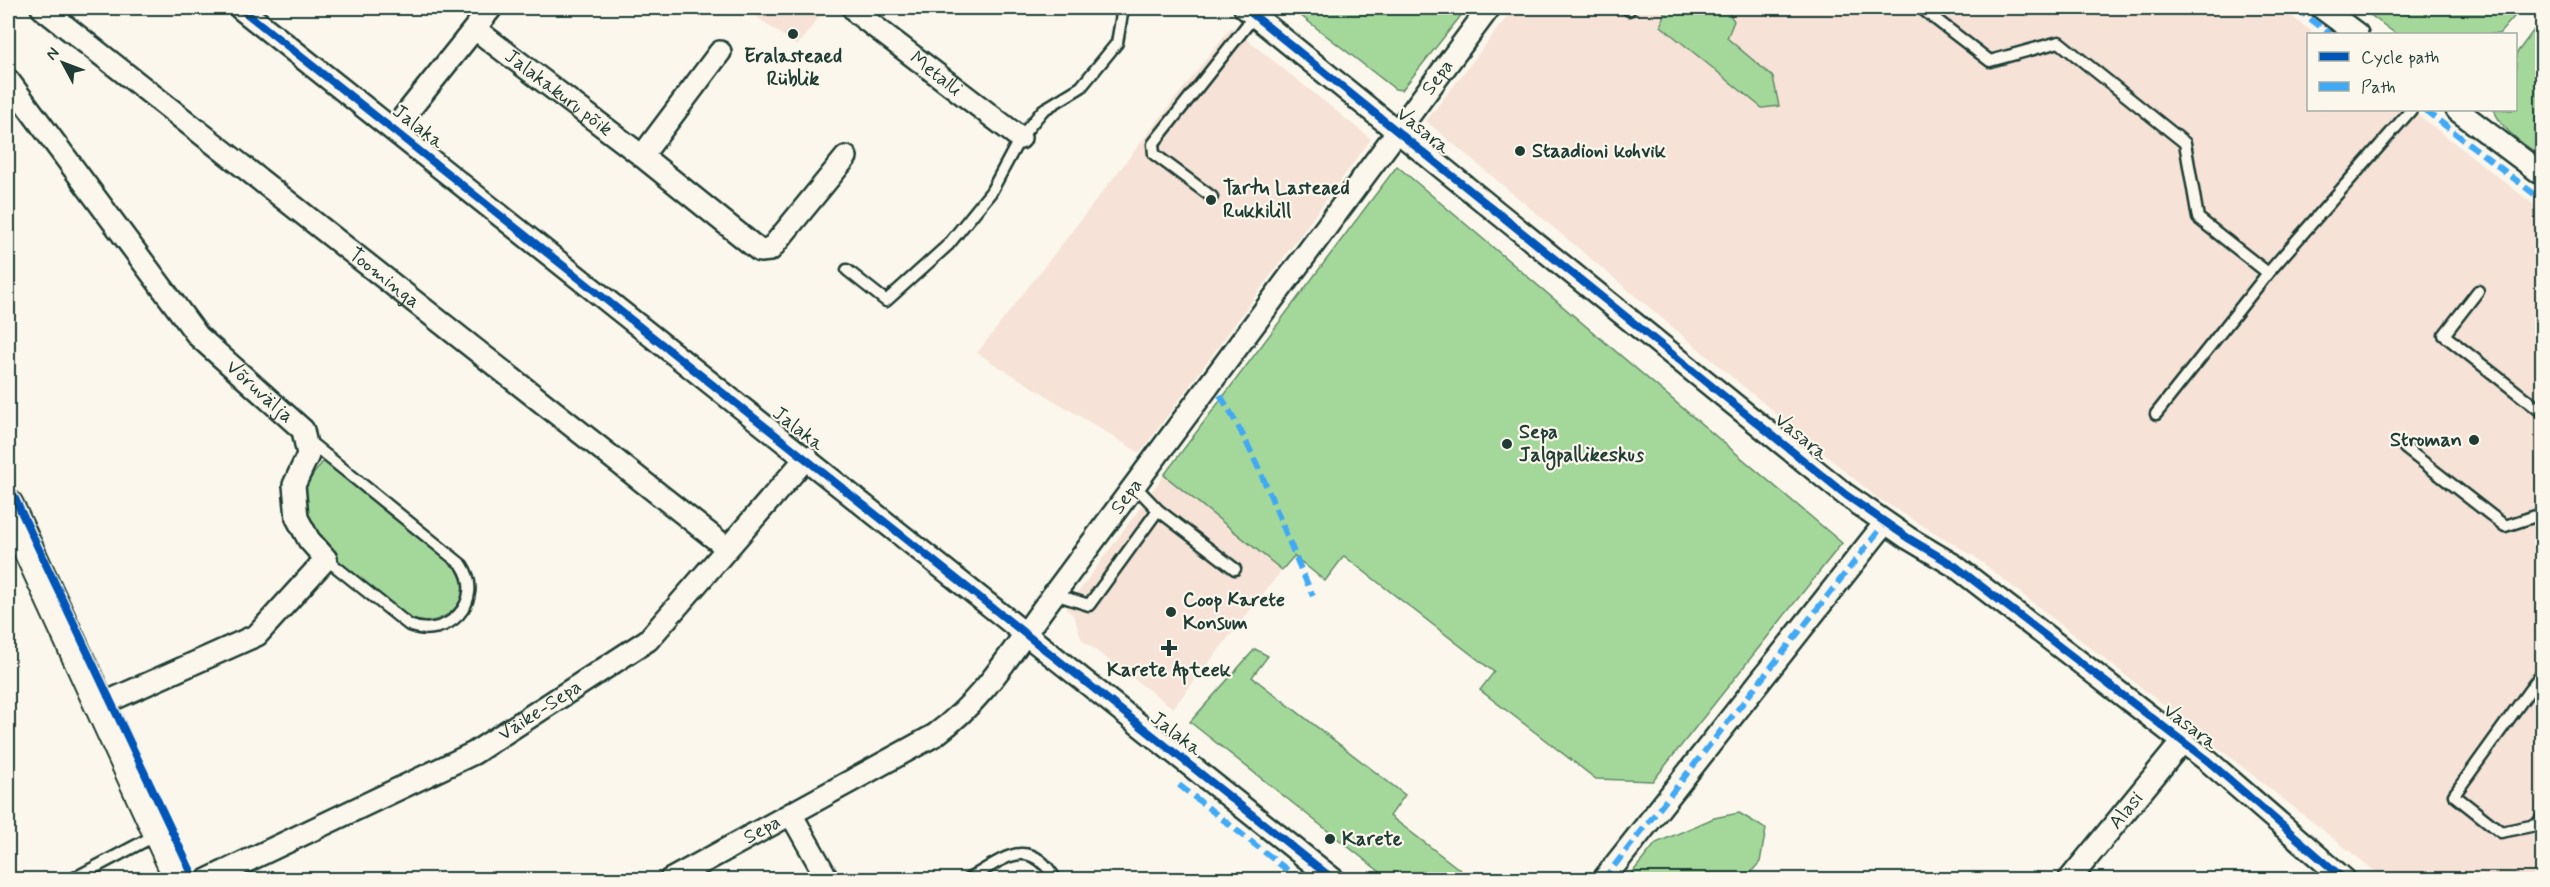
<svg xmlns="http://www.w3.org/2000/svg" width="2550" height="887" font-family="Mynerve,sans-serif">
	<rect width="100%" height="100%" fill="#fbf7ec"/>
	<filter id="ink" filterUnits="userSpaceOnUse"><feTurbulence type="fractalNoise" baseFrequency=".0167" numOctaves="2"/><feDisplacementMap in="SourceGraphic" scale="12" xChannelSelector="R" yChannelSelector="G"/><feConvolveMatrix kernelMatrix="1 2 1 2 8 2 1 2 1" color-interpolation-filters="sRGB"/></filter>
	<g filter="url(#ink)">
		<path fill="#f6e2d6" d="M748 8H826L797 46 746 9Z
			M1514 8H2280L2315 34H2308V110H2412L2542 211V879H2385L1975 557 1876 497 1426 121Z
			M1231 27 1371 139 1140 453 977 353Z
			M1164 475 1282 570 1173 708 1082 640 1074 616 1066 609Z"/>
		<path fill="#a4d89b" stroke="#628a68" stroke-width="1.5" d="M1291 8H1467L1402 90 1395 89Z
			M1665 8H1726L1734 21 1727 38 1773 77 1779 106 1762 108 1661 26Z
			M2361 8H2517L2520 10 2499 34H2396Z
			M2542 19V156C2525 146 2501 129 2494 110H2516V54Z
			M1397 166 1842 543 1653 781 1596 779 1480 690 1494 672 1344 556 1325 581 1294 556 1282 570 1164 475Z
			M324 460 455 565C459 574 465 583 463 593 458 616 430 626 410 620 374 593 292 545 305 491 307 480 318 469 324 460Z
			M1255 649 1268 656 1252 677 1405 795 1390 816 1472 879H1389L1190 722Z
			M1739 813 1766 829 1760 862 1745 879H1627L1656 843 1714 818Z"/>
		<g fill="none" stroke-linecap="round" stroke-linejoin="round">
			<defs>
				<path id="service" d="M1626 8 1629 10
					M1921 8 1990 61 2059 42 2185 143 2198 218 2268 273
					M1212 197 1154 154 1153 144 1255 15
					M847 270 886 301 948 245 991 192 1020 138 1043 110 1081 87 1117 43 1123 8
					M2478 291 2444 335 2542 412
					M2156 414 2268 273 2411 110
					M306 439 462 565C486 601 447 641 409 625L326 559
					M2405 448 2505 526 2542 514
					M1158 510 1235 569
					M1054 594 1089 605 1158 510 1135 486
					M2542 673 2454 795 2501 832 2536 825 2542 818
					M71 880 156 835
					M967 880C1002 860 1029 833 1056 880"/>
				<g id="minor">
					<path id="s1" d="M42 8 727 548"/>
					<path d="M240 8 1334 880"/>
					<path id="s2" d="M853 8 858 14 1020 138"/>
					<path d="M1245 8 1846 495 1908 538 1955 566 2208 761 2345 880"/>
					<path d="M2322 8 2357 34"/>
					<path id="s3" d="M475 29 642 156 760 251 770 250 846 157"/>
					<path id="s4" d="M8 80 198 336 303 430 308 455 294 485 297 518 309 540 326 559 257 635 100 705"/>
					<path d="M2457 110 2542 174"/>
					<path d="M394 129 491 8"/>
					<path d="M642 156 720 52"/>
					<path d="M791 814 828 880"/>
					<path id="s5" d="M207 880 474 753 648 640 807 457"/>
					<path id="s6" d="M670 880 935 735C986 697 1009 655 1045 606L1489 8"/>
					<path d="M1603 880 1885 523"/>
					<path id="s7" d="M2069 880 2182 742"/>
				</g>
				<path id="secondary" d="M8 505 180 880"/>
			</defs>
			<use href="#service" stroke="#1f3d34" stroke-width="15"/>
			<use href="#minor" stroke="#1f3d34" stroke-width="26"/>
			<use href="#secondary" stroke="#1f3d34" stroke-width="34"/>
			<use href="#service" stroke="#fbf7ec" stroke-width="10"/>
			<use href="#minor" stroke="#fbf7ec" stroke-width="21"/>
			<use href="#secondary" stroke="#fbf7ec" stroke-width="30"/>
			<path stroke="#3fa9f5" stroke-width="6" stroke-dasharray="12 6" stroke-linecap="butt" d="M2296 8 2330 34
				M2425 110 2542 200
				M1220 395C1260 458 1282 530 1313 596
				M1179 785 1300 880
				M1603 880 1885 523"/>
			<defs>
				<path id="cycleway" d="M240 8 1334 880
					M1245 8 1846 495 1908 538 1955 566 2208 761 2345 880
					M8 484 195 880"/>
			</defs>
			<use href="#cycleway" stroke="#fbf7ec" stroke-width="11"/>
			<use href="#cycleway" stroke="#0057b8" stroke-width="8"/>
		</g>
	</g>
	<g fill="#1f3d34" stroke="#fbf7ec" stroke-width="2">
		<circle cx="793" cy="34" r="6"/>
		<circle cx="1520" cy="151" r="6"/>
		<circle cx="1211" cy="200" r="6"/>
		<circle cx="2474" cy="440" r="6"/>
		<circle cx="1507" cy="444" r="6"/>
		<circle cx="1171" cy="612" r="6"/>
		<path d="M1166 639h6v6h6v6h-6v6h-6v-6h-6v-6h6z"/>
		<circle cx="1330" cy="839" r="6"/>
	</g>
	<g text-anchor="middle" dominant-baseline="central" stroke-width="4.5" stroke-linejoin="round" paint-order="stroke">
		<g font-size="20" font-weight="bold" fill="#1f3d34" stroke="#fbf7ec" text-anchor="start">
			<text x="793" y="56" text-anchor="middle">Eralasteaed<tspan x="793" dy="23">Rüblik</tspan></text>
			<text x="1532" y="151">Staadioni kohvik</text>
			<text x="1223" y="188">Tartu Lasteaed<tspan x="1223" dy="23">Rukkilill</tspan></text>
			<text x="1519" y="432">Sepa<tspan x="1519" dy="23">Jalgpallikeskus</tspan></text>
			<text x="2462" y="440" text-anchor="end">Stroman</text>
			<text x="1183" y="600">Coop Karete<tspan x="1183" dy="23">Konsum</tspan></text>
			<text x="1169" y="670" text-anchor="middle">Karete Apteek</text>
			<text x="1342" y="839">Karete</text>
		</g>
		<g font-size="20" fill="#1f3d34" stroke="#fbf7ec">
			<text stroke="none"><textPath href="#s2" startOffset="106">Metalli</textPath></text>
			<text stroke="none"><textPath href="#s6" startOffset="1131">Sepa</textPath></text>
			<text stroke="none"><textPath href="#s3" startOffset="105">Jalakakuru põik</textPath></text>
			<text transform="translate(418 127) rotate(38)">Jalaka</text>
			<text transform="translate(1423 131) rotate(39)">Vasara</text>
			<text stroke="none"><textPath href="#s1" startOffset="436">Toominga</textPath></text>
			<text stroke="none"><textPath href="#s4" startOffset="402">Võruvälja</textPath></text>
			<text transform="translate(798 429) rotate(38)">Jalaka</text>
			<text transform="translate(1801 437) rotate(39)">Vasara</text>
			<text stroke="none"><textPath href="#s6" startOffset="609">Sepa</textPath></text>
			<text stroke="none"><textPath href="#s5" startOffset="374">Väike-Sepa</textPath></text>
			<text transform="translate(2190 727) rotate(37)">Vasara</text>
			<text transform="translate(1176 734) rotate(38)">Jalaka</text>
			<text stroke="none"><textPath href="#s7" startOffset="90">Alasi</textPath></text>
			<text stroke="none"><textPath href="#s6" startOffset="105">Sepa</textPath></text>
		</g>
	</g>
	<rect width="2550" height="887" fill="none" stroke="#fbf7ec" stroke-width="30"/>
	<rect x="15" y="15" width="2520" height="857" fill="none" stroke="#1f3d34" stroke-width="2" filter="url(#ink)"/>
	<rect x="2307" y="33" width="210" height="78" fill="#fbf7ec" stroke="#a3ada2" stroke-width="1.5"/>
	<rect x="2319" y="52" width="30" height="9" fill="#0057b8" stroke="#a3ada2" stroke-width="1.5"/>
	<text x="2361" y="63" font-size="18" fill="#1f3d34">Cycle path</text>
	<rect x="2319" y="82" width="30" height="9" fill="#3fa9f5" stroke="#a3ada2" stroke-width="1.5"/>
	<text x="2361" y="93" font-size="18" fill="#1f3d34">Path</text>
	<g transform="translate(63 63) rotate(311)" stroke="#fbf7ec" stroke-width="4.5" paint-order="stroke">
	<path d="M0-4.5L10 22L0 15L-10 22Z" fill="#1f3d34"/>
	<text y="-9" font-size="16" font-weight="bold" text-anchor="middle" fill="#1f3d34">N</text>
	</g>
</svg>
